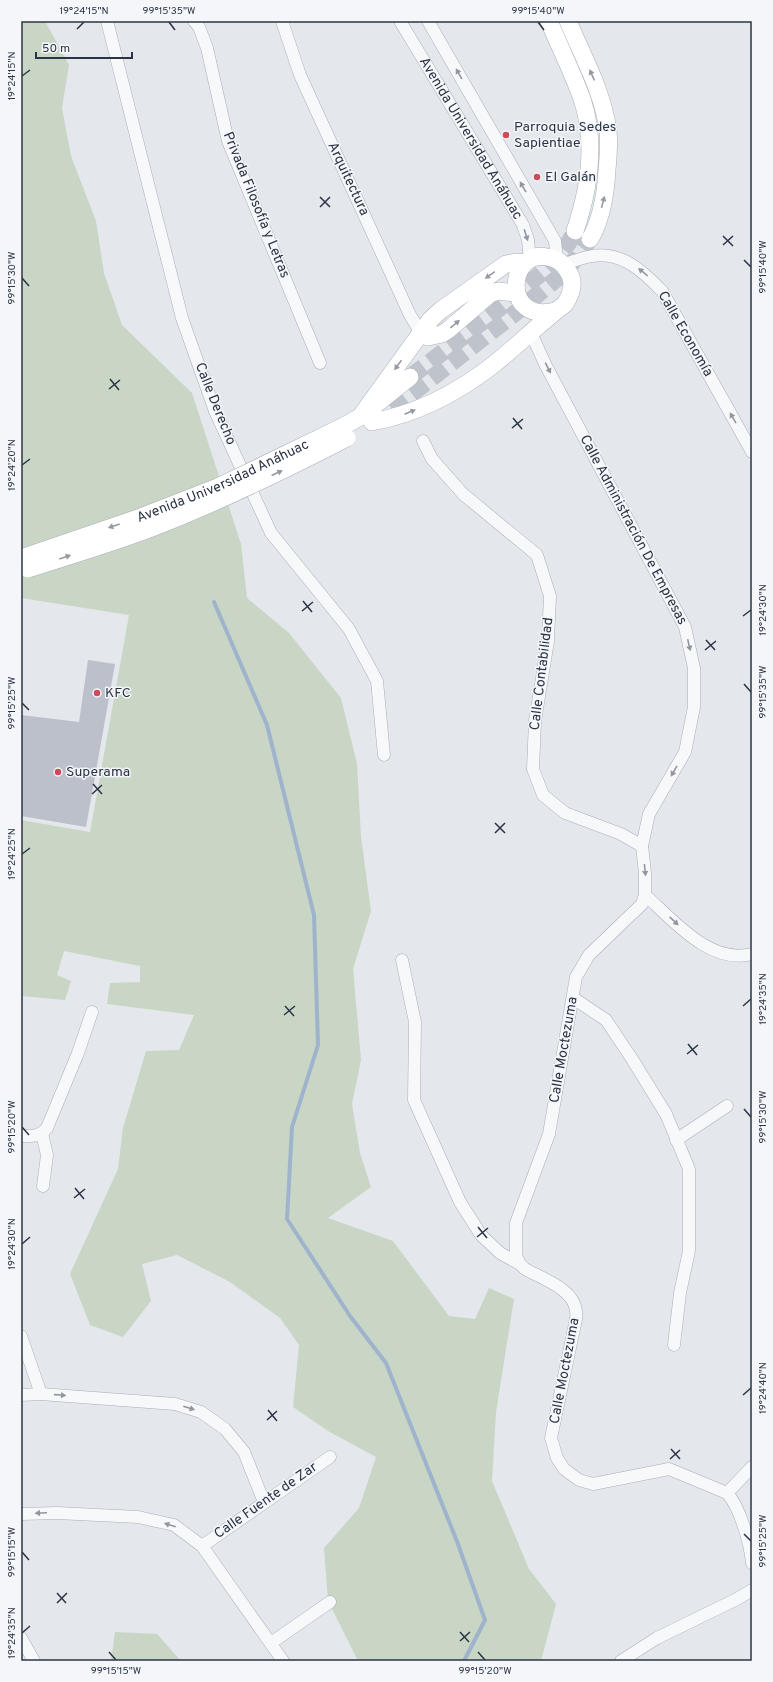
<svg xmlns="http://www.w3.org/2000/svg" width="773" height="1682" font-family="Overpass,sans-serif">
	<rect width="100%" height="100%" fill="#e4e7ec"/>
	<path fill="#c9d6c5" d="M21 21H45L69 65 62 108 71 156 96 221 104 273 122 325 192 393 241 544 247 598 289 633 341 698 357 764 361 837 371 911 353 969 361 1060 352 1104 360 1153 371 1187 328 1218 393 1241 449 1316 475 1319 489 1288 514 1299 496 1412 492 1481 529 1569 556 1604 541 1661H358L328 1601 324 1548 359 1508 376 1457 328 1431 293 1407 299 1345 280 1318 230 1282 177 1255 142 1264 151 1301 123 1337 90 1325 70 1274 118 1169 123 1128 146 1051 179 1050 194 1015 107 1004 110 983 140 982V966L64 951 57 975 71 981 65 1000 21 996V820L90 832 129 615 21 598Z
		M115 1632 157 1634 181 1661H111Z"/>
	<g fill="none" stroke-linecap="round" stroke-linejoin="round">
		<path stroke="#9fb4cc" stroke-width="4" d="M214 602 267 725 314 915 318 1045 292 1127 287 1219 350 1316 386 1363 458 1544 485 1620 464 1661"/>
	</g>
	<path fill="#bbc0ca" d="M88 660 115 664 86 827 21 816V715L79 722Z"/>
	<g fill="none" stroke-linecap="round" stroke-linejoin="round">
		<path stroke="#bfc3cb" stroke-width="17" stroke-dasharray="17 8" stroke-linecap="butt" d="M410 377C447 349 485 321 520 291 542 273 563 257 575 231
			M392 409 514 314 566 271 590 239"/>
		<defs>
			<g id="street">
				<path d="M107 21 182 318 215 411 271 533 349 629 377 681 384 755"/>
				<path d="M194 21 199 27 207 48 228 141 320 363"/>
				<path d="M282 21 300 75 410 315 421 333"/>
				<path id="s1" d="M400 21 523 225 528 240 530 260"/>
				<path d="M428 21 555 241 557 259"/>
				<path d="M564 264C571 262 579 259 587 257 619 249 642 270 662 291L752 452"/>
				<path d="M531 333 546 366 685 627 694 668V707L685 752 649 814 642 846 645 873V895L642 904 589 955 576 977 549 1134 516 1223V1256L520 1264 525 1269C543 1279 574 1289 576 1311 577 1315 576 1320 575 1324L551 1438 557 1458 564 1469 579 1480 593 1484 669 1469 727 1493C740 1507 750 1543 752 1563"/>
				<path d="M423 441 432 459 463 494 537 555 550 596 548 641 535 721 533 769 543 795 565 813 621 834 642 846"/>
				<path d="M645 895C673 920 710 965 752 954"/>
				<path d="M402 960 415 1022 414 1100 460 1202 481 1235 500 1253 520 1264"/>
				<path d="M573 998 606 1020 632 1059 666 1114 689 1169V1251L680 1293 674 1345"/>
				<path d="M42 1134 47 1155 43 1186"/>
				<path d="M21 1136C32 1136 40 1137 47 1128L78 1053 92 1012"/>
				<path d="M676 1140 727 1106"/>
				<path d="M21 1336 41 1394"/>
				<path d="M21 1395 41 1394 175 1404 201 1412 225 1429 244 1452 264 1502"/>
				<path d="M727 1493 752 1467"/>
				<path d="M21 1514 57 1513 138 1517 174 1525 202 1546 283 1661"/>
				<path d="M202 1546 330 1457"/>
				<path d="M21 1638 34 1661"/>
				<path d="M271 1643 330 1602"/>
				<path d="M621 1661 657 1638 737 1599 752 1590"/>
			</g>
			<path id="secondary" d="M549 21C560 48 574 75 583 102 596 144 589 190 575 231
				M568 21C583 57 603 92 608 131 610 148 607 165 606 183 604 202 600 222 590 239
				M421 333 428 337 442 334 448 330 490 294 498 291 516 293
				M360 417 431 319 441 310 506 264 516 262 525 263
				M372 422C416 414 457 393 493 365 517 346 540 323 565 304 572 293 576 281 567 270 562 262 557 259 547 257 507 249 502 325 556 311
				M342 427 360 417 410 377"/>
		</defs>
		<use href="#street" stroke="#a9aeb7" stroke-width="13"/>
		<use href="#secondary" stroke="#a9aeb7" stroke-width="18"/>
		<use href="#street" stroke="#f7f8fa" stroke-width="12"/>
		<use href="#secondary" stroke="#fff" stroke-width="17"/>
		<defs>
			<g id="secondary-bridge">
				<path id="s2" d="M21 558 141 517 218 487 342 427"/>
				<path d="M28 569C68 556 109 544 149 529 217 503 283 471 347 438"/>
			</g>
		</defs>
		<use href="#secondary-bridge" stroke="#a9aeb7" stroke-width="18" stroke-linecap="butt"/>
		<use href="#secondary-bridge" stroke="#fff" stroke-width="17"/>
	</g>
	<defs><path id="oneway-solid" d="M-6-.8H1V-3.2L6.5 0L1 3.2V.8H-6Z"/></defs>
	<g fill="#9196a0">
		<use href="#oneway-solid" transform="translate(459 74) rotate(-120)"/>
		<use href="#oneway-solid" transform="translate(523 187) rotate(-120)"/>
		<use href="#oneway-solid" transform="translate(526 235) rotate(73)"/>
		<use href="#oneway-solid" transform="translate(643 272) rotate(-141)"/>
		<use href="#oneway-solid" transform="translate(548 368) rotate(63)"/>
		<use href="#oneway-solid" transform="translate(733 418) rotate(-120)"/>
		<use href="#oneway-solid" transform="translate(689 645) rotate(77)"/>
		<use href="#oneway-solid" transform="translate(674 771) rotate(120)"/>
		<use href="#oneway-solid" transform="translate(645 870) rotate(84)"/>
		<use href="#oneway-solid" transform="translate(674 921) rotate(43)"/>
		<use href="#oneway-solid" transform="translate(60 1395) rotate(4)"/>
		<use href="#oneway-solid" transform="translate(189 1408) rotate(17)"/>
		<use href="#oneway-solid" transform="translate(41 1513) rotate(177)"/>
		<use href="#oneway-solid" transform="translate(170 1525) rotate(-162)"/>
	</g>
	<g fill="#959aa2">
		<use href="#oneway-solid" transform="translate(592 75) rotate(-114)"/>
		<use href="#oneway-solid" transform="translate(603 202) rotate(-76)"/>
		<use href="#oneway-solid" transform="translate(490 275) rotate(145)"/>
		<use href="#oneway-solid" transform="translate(455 324) rotate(-40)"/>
		<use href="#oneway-solid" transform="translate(398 365) rotate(126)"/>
		<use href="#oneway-solid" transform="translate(410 412) rotate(-23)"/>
		<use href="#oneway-solid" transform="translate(277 473) rotate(-25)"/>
		<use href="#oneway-solid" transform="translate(114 526) rotate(161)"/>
		<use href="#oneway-solid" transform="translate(65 557) rotate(-19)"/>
	</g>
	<path fill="none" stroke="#2b3445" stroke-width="1.5" d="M169 22 175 30M538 22 544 30M77 29 84 22M22 76 30 70M320 197 330 207M320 207 330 197M723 236 733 246M723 245 733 236M744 260 751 267M22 278 29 286M110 379 119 390M109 389 120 380M513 418 522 429M512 428 523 419M22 465 30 459M303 601 312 612M302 611 313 602M743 616 751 610M706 640 715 650M705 650 716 641M744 684 751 692M22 703 29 710M93 784 102 794M92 794 102 785M495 823 505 833M495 833 505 823M22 854 30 848M285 1006 294 1016M743 1006 751 999M284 1015 295 1006M688 1044 697 1055M687 1054 698 1045M744 1109 751 1117M22 1127 29 1135M75 1188 84 1199M74 1198 85 1189M478 1227 487 1238M477 1237 488 1228M22 1244 30 1237M743 1395 751 1388M268 1410 277 1421M267 1420 277 1411M671 1449 680 1459M670 1459 680 1450M744 1534 751 1541M22 1552 29 1560M57 1593 66 1603M57 1603 67 1593M460 1632 469 1642M22 1633 30 1626M460 1641 470 1632M109 1652 116 1660M478 1652 485 1660"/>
	<g fill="#d1495b" stroke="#f4f6f9" stroke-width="1.5">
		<circle cx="506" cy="135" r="4"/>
		<circle cx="537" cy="177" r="4"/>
		<circle cx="97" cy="693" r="4"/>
		<circle cx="58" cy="772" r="4"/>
	</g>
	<g text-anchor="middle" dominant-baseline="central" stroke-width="3" stroke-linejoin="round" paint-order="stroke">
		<g font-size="14" fill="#2b3445" stroke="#f4f6f9" text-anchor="start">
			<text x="514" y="127">Parroquia Sedes<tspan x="514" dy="16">Sapientiae</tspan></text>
			<text x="545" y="177">El Galán</text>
			<text x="105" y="693">KFC</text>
			<text x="66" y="772">Superama</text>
		</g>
		<g font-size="14" fill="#2b3445" stroke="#f4f6f9">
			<text stroke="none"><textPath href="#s1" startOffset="137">Avenida Universidad Anáhuac</textPath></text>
			<text transform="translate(348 179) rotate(65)">Arquitectura</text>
			<text transform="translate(256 205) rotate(68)">Privada Filosofía y Letras</text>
			<text transform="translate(685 334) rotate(60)">Calle Economía</text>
			<text transform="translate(215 404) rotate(68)">Calle Derecho</text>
			<text stroke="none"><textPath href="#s2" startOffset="216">Avenida Universidad Anáhuac</textPath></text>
			<text transform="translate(633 530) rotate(62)">Calle Administración De Empresas</text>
			<text transform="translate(542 674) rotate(-83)">Calle Contabilidad</text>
			<text transform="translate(564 1050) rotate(-80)">Calle Moctezuma</text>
			<text transform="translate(565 1371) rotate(-79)">Calle Moctezuma</text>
			<text transform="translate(266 1501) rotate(-35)">Calle Fuente de Zar</text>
		</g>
	</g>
	<rect width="773" height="1682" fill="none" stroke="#f4f6f9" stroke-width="44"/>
	<path d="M36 52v6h96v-6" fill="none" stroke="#2b3445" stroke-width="2"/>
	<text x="42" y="52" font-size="12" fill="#2b3445" stroke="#f4f6f9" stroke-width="3" paint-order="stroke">50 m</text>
	<rect x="22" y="22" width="729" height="1638" fill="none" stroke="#2b3445" stroke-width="1.5"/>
	<g font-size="10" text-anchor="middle" fill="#2b3445">
		<text x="84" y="14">19°24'15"N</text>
		<text x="169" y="14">99°15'35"W</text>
		<text x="538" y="14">99°15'40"W</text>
		<text transform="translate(11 76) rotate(-90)" y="4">19°24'15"N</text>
		<text transform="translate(762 267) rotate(-90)" y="4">99°15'40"W</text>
		<text transform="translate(11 278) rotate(-90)" y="4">99°15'30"W</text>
		<text transform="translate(11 465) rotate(-90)" y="4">19°24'20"N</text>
		<text transform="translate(762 610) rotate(-90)" y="4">19°24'30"N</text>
		<text transform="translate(762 692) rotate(-90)" y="4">99°15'35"W</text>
		<text transform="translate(11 703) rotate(-90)" y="4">99°15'25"W</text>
		<text transform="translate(11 854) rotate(-90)" y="4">19°24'25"N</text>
		<text transform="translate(762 999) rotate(-90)" y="4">19°24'35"N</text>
		<text transform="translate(762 1117) rotate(-90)" y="4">99°15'30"W</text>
		<text transform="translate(11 1127) rotate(-90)" y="4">99°15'20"W</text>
		<text transform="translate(11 1244) rotate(-90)" y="4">19°24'30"N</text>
		<text transform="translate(762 1388) rotate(-90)" y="4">19°24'40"N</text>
		<text transform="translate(762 1541) rotate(-90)" y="4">99°15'25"W</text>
		<text transform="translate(11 1552) rotate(-90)" y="4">99°15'15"W</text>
		<text transform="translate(11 1633) rotate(-90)" y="4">19°24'35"N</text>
		<text x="116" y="1674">99°15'15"W</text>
		<text x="485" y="1674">99°15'20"W</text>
	</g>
</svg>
